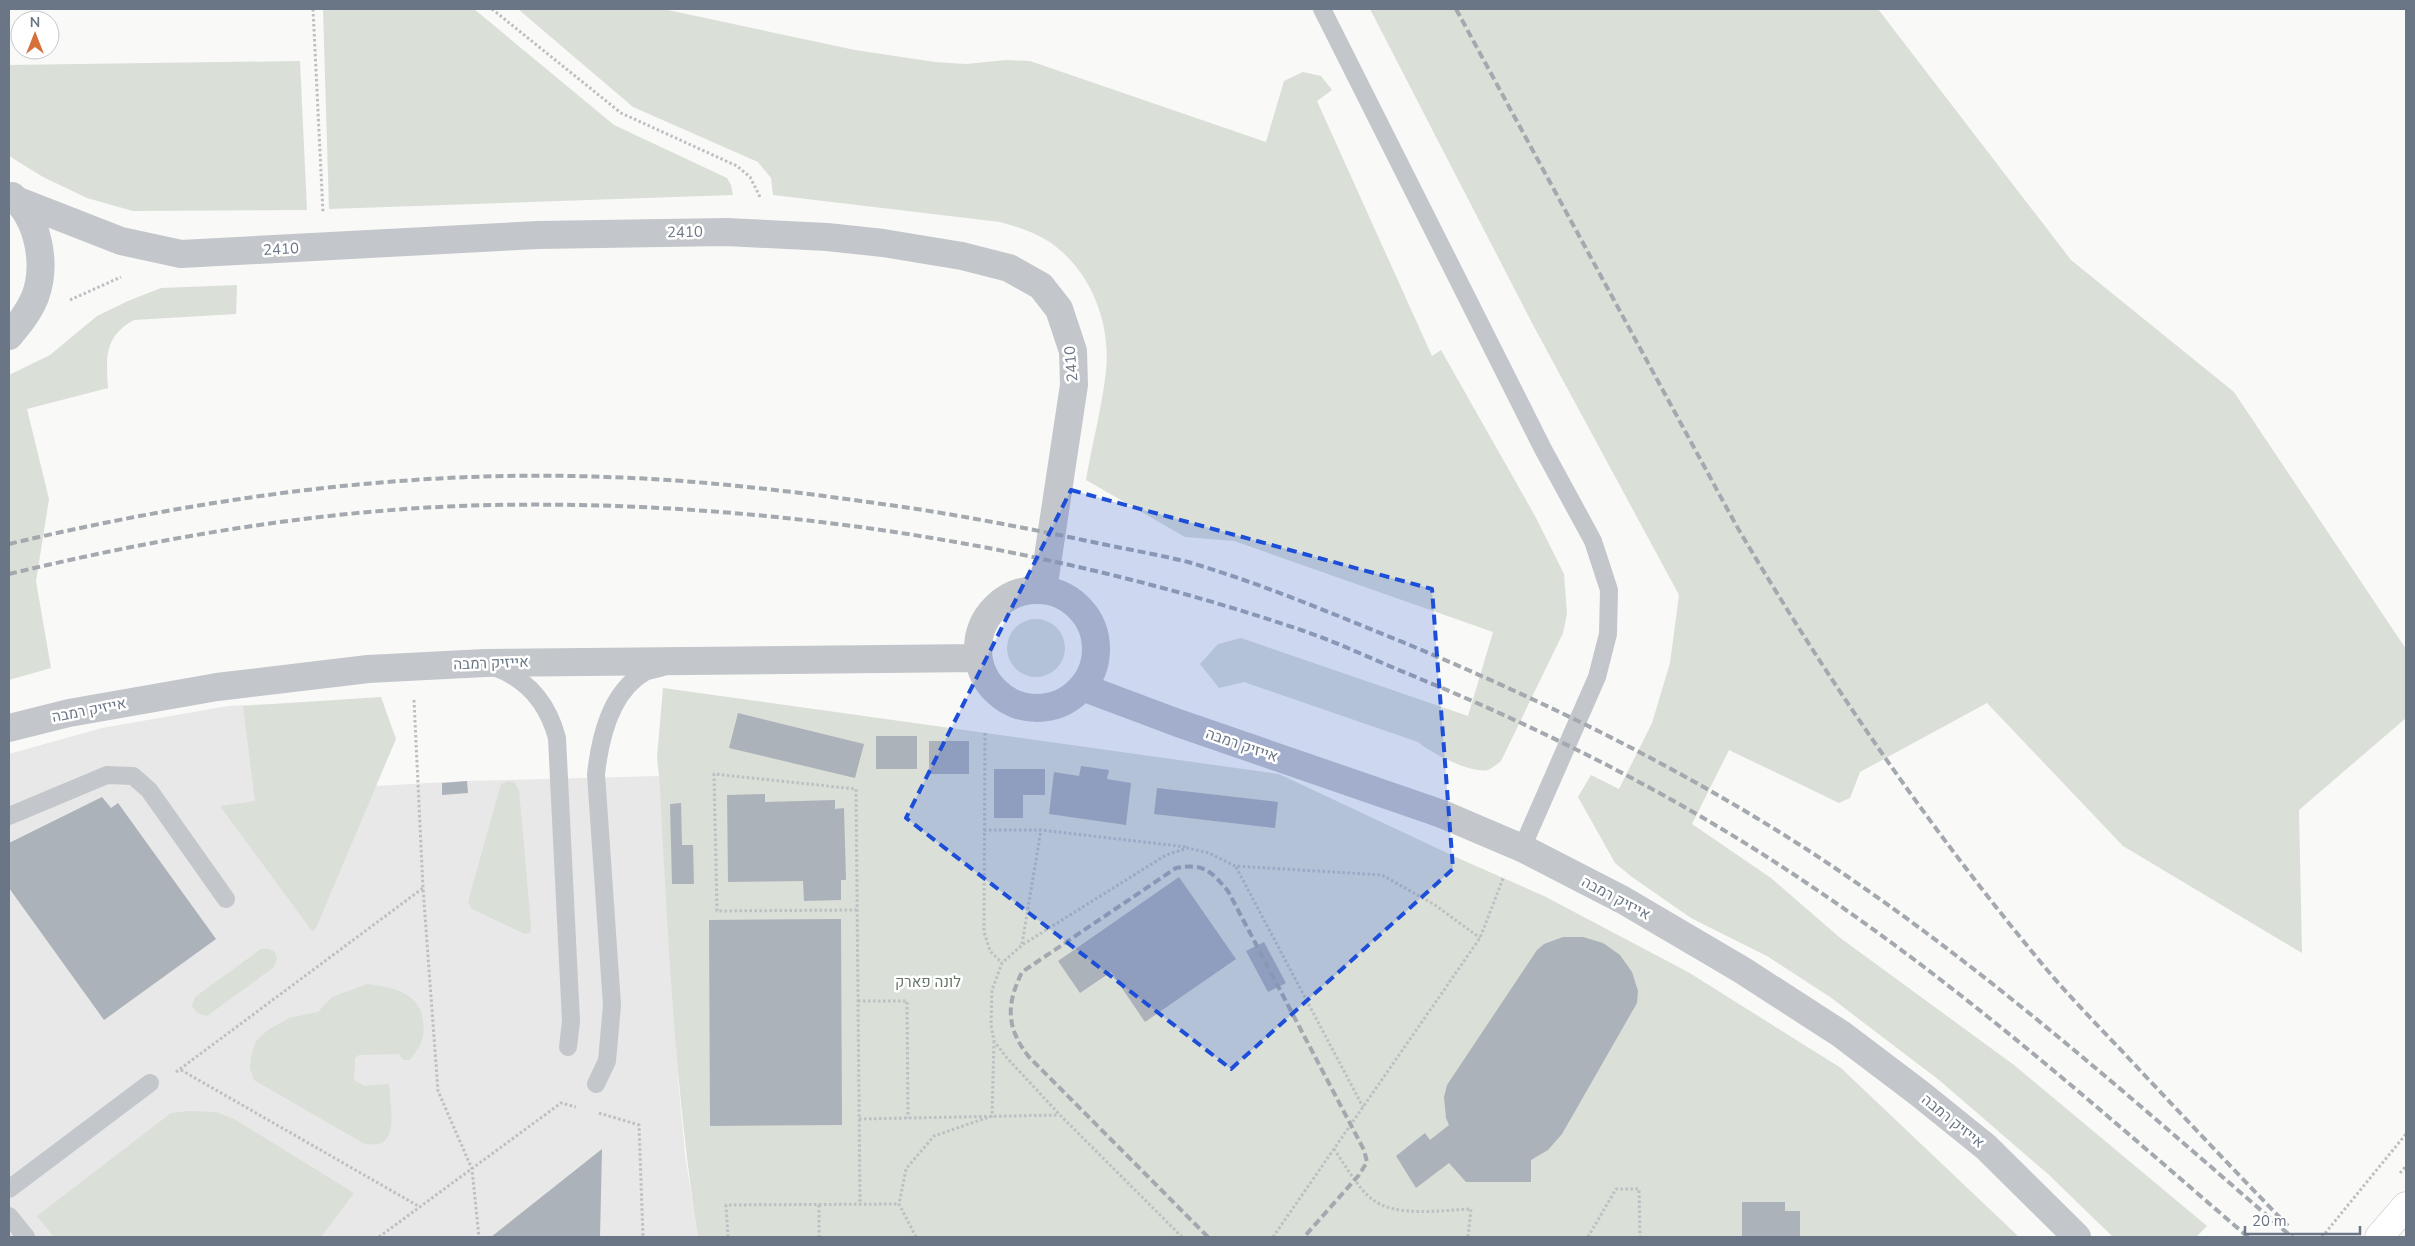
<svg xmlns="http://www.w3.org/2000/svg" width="2415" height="1246" font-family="'Nunito Sans',Heebo,sans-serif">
	<rect width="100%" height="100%" fill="#f9f9f7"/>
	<path fill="#e7e8e7" d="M319 702 338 788 467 781 659 776 679 1089 685 1154 698 1237H9V754L102 728 228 706Z"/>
	<path fill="#dadfd8" d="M323 9H474L614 125 727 178 731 185 733 195 329 209Z
		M518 9H663L855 50 935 62 966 64 1006 60 1030 61 1266 142 1284 81 1303 72 1321 76 1332 90 1317 101 1432 356 1441 350 1535 516 1564 574 1567 614 1563 633 1501 761C1497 764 1492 768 1488 770 1471 774 1431 753 1418 742L1244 682 1219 688 1200 664 1218 644 1241 638 1468 716 1493 632 1234 541 1185 537 1086 480C1092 444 1102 408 1106 371 1111 325 1092 274 1055 246 1040 234 1018 227 1000 222L773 195 771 178 758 162 633 107Z
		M1370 9H1878L2071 260 2234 392 2406 649V718L2299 810 2302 953 2123 846 1987 703 1860 772 1850 798 1839 803 1729 750 1692 824 1771 878 1839 937 2014 1065 2207 1226 2196 1237H2113L2048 1174 1939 1080 1830 997 1767 956 1691 918 1632 877 1615 863 1578 797 1591 775 1619 789 1652 723 1670 663 1679 595 1532 323Z
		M300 61 307 210 133 211 87 198 43 177 9 156V65Z
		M237 285 236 314 134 320C104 336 106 358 108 388L27 409 49 499 36 581 51 668 9 680V375L50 355 97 316 128 301 161 288Z
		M1007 648a29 29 0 1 1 58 0a29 29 0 1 1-58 0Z
		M663 688 1279 774 1460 859 1544 896 1688 972 1841 1068 2019 1237H698C674 1085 668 930 659 776L657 757Z
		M381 697 396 739 316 928 312 931 220 806 255 801 243 706Z
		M508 781 515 783 519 790 531 925V932L525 934 472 909 468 902 501 784Z
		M261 949H269L275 952 277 959 274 967 207 1016 197 1013 192 1006 195 997Z
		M367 984C391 987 420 992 423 1021 424 1027 424 1034 422 1040 420 1047 414 1054 410 1060H403L399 1054 359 1055 355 1058 354 1080 364 1086 389 1084C390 1108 402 1153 363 1143L254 1080 250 1068 251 1056 256 1041 268 1030 289 1018 318 1012 332 997Z
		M188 1111 216 1112 234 1119 354 1193 321 1237H54L37 1216 171 1113Z"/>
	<path fill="#acb2b9" d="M738 713 864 744 855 778 729 748Z
		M876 736H917V769H876Z
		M929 741H969V774H929Z
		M1081 766 1109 770 1107 779 1131 783 1126 825 1049 814 1054 772 1079 776Z
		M994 769H1045V795H1023V818H994Z
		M467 781 468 793 442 795V783Z
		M1157 788 1278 802 1275 828 1154 814Z
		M765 794V802L835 800V809L844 808 846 880H841V900L804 901 803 881 728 882 727 795Z
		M102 797 111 808 118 803 216 939 104 1020 9 888V843Z
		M681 803 682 845H693L694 884H672L670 804Z
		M1179 877 1236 959 1145 1022 1111 972 1080 993 1058 961Z
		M841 919 842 1125 710 1126 709 920Z
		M1563 937H1583L1603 943 1620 955 1632 972 1638 991 1637 1003 1562 1134 1548 1150 1531 1160V1182H1466L1449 1163 1416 1188 1396 1156 1425 1133 1430 1140 1449 1125 1446 1118 1444 1097 1447 1085 1537 950 1544 944Z
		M1264 942 1286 983 1268 992 1246 951Z
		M602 1149 600 1237H491Z
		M1742 1202H1785V1211H1800V1237H1742Z"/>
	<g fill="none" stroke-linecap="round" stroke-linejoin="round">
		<defs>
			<path id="secondary" d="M2379 1237 2406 1206"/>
		</defs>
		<use href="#secondary" stroke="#b8bbc0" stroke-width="29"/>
		<path stroke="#bdbfc2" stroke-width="3" stroke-dasharray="2.5 2.5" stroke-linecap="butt" d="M313 9 323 213
			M492 9 621 113 737 166 750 177 761 199
			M70 300 121 277
			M414 700 423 888 438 1091 472 1169 479 1237
			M985 733 984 932 990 951 1002 963
			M984 830H1041L1187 847
			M1236 867 1363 1107
			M857 910 717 911 714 774 856 789 860 1204
			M1022 944 1041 830
			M858 1001H907L908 1118
			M181 1070 420 1207
			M176 1072 423 888
			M599 1113 639 1125 643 1237
			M859 1119 1059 1115
			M1334 1149C1343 1162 1360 1191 1372 1199 1395 1218 1443 1210 1471 1209L1468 1237
			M2400 1173 2406 1166
			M819 1205V1237
			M379 1237 561 1103 576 1107
			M728 1237 726 1205 899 1204
			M916 1237 899 1204 906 1169 934 1136 992 1116 994 1041
			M1182 1237 1060 1115 1007 1058 994 1041 991 1025 992 990 1002 963 1022 945 1166 855 1188 848 1209 853 1235 866 1382 875 1435 905 1480 938
			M1273 1237 1480 938 1504 876
			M1588 1237 1616 1189H1639L1640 1237
			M2322 1237 2406 1134"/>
		<path stroke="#c3c6ca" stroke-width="18" d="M1322 9 1543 449 1593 541 1609 590 1608 634 1597 677 1522 848
			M494 667C528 679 548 704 557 738L571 1021 568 1047
			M9 816 107 775 133 776 149 790 226 899
			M596 1084 607 1061 612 1005 596 774C600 738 610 692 645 672 650 670 657 669 663 667
			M9 1189 150 1083
			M9 1216 26 1237"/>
		<path stroke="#c3c6ca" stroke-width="28" d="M16 200 121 241 181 254 538 235 726 232 827 237 883 243 962 256 1009 268 1041 286 1059 309 1073 351 1074 385 1043 590
			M9 336C19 324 29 312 35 297 47 265 39 219 12 196
			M978 649a59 59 0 1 1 118 0a59 59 0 1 1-118 0Z
			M1082 687 1178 723 1442 814 1522 848 1623 900 1742 970 1841 1034 1919 1093 1986 1147 2077 1237
			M9 728 69 713 217 687 368 669 485 663 978 658"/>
		<use href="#secondary" stroke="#fff" stroke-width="28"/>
		<path stroke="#a4a9af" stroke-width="4" stroke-dasharray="8 4" stroke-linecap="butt" d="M1456 9 1736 525C1830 685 1934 835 2053 977 2075 1002 2098 1026 2121 1050 2176 1109 2232 1168 2288 1226
			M9 544C203 498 405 469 606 477 710 480 814 494 917 509 980 519 1041 531 1102 544 1131 550 1160 555 1188 562 1260 583 1331 613 1400 641 1547 702 1690 772 1823 860 1990 971 2140 1106 2292 1237
			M9 574C167 536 331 508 494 505 763 500 1049 544 1304 631 1339 643 1372 659 1406 673 1546 730 1683 799 1808 884 1965 989 2105 1114 2248 1237
			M1208 1237 1029 1057C1006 1028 1006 1005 1022 972L1176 868C1204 863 1211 871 1228 891L1364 1150 1367 1162 1359 1175 1304 1237"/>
	</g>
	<path fill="#1d4ed8" fill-opacity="0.2" stroke="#1d4ed8" stroke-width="4" stroke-dasharray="10 6" stroke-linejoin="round" d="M1071 490 1432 589 1453 869 1231 1069 906 818Z"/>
	<g text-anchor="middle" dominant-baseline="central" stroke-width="5" stroke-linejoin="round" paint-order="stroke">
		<g font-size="15" fill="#6a7685" stroke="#fff">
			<text transform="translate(685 232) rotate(-1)">2410</text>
			<text transform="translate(281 249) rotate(-3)">2410</text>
			<text transform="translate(1071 364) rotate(-95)">2410</text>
			<text transform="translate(491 663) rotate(-2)">אייזיק רמבה</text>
			<text transform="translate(89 710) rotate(-11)">אייזיק רמבה</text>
			<text transform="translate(1242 745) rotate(19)">אייזיק רמבה</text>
			<text transform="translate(1616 898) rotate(28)">אייזיק רמבה</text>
			<text transform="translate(1953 1121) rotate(39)">אייזיק רמבה</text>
		</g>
		<g font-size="15" fill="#667865" stroke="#fff">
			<text x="928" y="982">לונה פארק</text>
		</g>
	</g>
	<rect width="2415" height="1246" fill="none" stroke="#6a7685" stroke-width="20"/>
	<g transform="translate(35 35)"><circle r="24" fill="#ffffff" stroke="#c3c8ce"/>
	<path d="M0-4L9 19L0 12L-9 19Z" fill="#d66f39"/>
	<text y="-8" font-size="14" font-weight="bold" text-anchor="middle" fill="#6a7685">N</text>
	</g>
	<path d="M2245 1226v8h115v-8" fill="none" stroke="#6a7685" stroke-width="2.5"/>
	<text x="2252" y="1226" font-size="15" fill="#6a7685" stroke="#ffffff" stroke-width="4" paint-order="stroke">20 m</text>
</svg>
